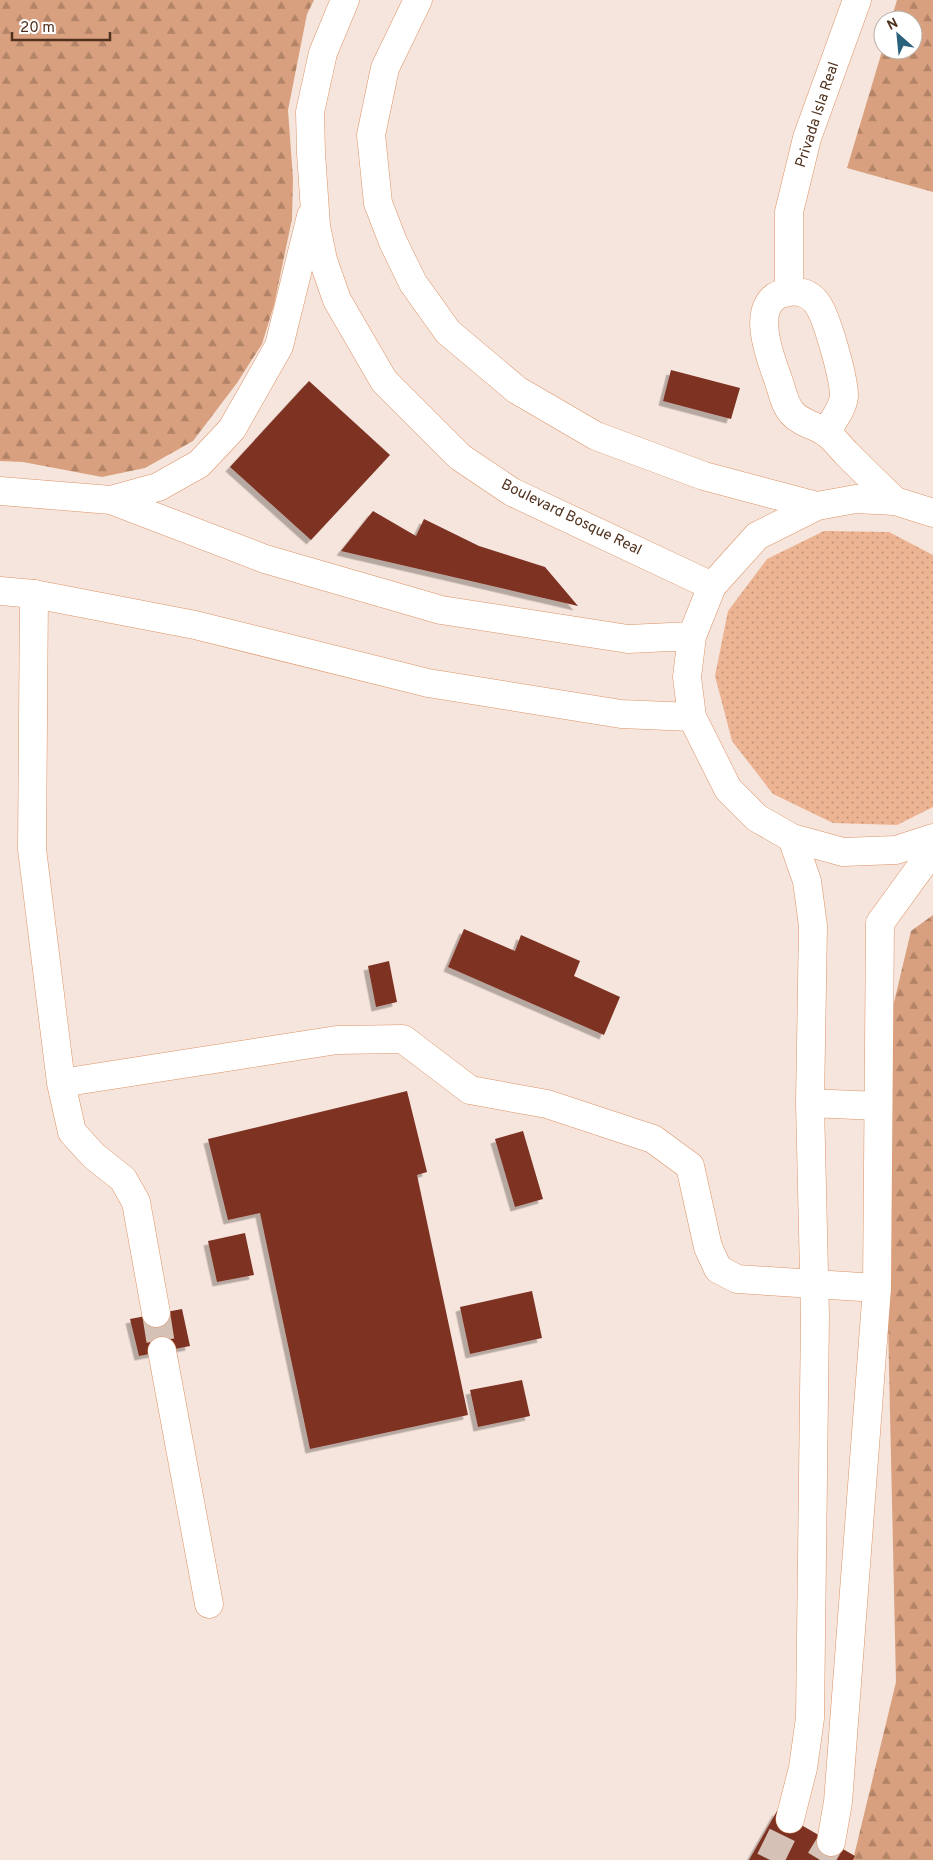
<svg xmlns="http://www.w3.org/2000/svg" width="933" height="1860" font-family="Overpass,sans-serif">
	<defs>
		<pattern id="grass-dots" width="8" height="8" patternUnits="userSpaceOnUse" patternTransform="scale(1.25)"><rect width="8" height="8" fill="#edb493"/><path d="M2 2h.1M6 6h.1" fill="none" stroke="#c29377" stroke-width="1.8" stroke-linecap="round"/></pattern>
		<pattern id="forest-firs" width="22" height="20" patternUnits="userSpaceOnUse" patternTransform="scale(1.25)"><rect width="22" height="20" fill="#d8a07e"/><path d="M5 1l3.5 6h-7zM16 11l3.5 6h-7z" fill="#b28367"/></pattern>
		<filter id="shadow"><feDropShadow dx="-4.5" dy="4.5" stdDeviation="0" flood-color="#0004"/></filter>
	</defs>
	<rect width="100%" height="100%" fill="#f6e5dc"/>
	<path fill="url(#grass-dots)" d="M824 531 889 532 933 555V807L897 825 833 823 773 794 732 741 715 676 728 611 767 559Z"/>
	<path fill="url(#forest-firs)" d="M0 0H314L307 14 288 110 293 179 292 219 274 305 262 344 237 383 193 441 145 468 102 477 23 462 0 461Z
		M897 0H933V192L847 168 883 48V50H913V20H891Z
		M933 915V1860H853L896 1682 888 1322 886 1036 911 931Z"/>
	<path fill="#7d3124" filter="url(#shadow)" d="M671 370 740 388 731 419 663 401Z
		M309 381 390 455 311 540 230 467Z
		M373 511 416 536 424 519 479 546 545 567 578 606 341 551Z
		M464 929 515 951 521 935 580 961 574 976 620 997 604 1035 448 967Z
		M389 961 397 1002 376 1007 368 966Z
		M407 1091 427 1172 417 1175 468 1415 310 1449 260 1213 228 1220 208 1139Z
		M523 1131 543 1199 515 1207 495 1139Z
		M245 1233 254 1275 217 1282 208 1241Z
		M532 1291 542 1338 470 1354 460 1307Z
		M182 1309 190 1346 139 1356 130 1319Z
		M522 1380 530 1416 478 1427 470 1390Z
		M777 1811 855 1856 853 1860H749Z"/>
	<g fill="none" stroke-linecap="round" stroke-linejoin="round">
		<path stroke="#d5c1b6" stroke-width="28" stroke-dasharray="28 14" stroke-linecap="butt" d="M156 1313 162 1351"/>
		<path stroke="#d5c1b6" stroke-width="28" stroke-dasharray="28 14" stroke-linecap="butt" d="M770 1860 790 1819
			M820 1860 831 1842"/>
		<defs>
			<path id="minor" d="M789 292V212L807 138 857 0
				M826 433C832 421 843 409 844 396 844 379 827 315 816 302 810 294 799 290 789 292 747 297 769 355 778 379 782 390 784 404 792 413 801 423 814 425 825 432 833 437 840 447 846 453 862 469 878 485 895 501
				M34 594 32 849 61 1083 72 1132 94 1156 123 1179 136 1202 156 1313
				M61 1083 337 1040 403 1039 470 1090 547 1104 653 1139 690 1166 708 1247 718 1269 737 1279 877 1288
				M162 1351 209 1604"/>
			<path id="major" d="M345 0 323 53 310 112 311 153 316 226 323 260 337 300 384 381 460 457 512 492 712 586
				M418 0 385 68 371 135 378 203 393 242 413 283 448 332 517 390 596 436 704 476 817 506
				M0 491 111 500 265 559 441 610 628 639 692 636
				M111 500 158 487 199 464 232 429 279 346 311 216
				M933 513 895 501 856 499 817 506 757 536 712 586 692 636 687 677 692 717 728 789 757 818 792 838 843 852 896 850 933 838
				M0 591 34 594 195 625 428 683 621 714 692 717"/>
			<path id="highway" d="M810 1103 878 1106
				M790 1819 803 1768 810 1718 815 1316 810 1103 813 926 807 881 792 838
				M831 1842 838 1802 877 1288 880 923 933 850"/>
		</defs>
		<use href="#minor" stroke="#dd9365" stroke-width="29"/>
		<use href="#major" stroke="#dd9365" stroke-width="29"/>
		<use href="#highway" stroke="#dd9365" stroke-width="29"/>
		<use href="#minor" stroke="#fff" stroke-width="28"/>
		<use href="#major" stroke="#fff" stroke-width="28"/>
		<use href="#highway" stroke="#fff" stroke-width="28"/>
	</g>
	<g text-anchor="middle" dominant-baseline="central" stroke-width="5" stroke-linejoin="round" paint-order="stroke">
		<g font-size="15" fill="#50311e" stroke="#fff">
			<text transform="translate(818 115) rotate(-72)">Privada Isla Real</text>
			<text transform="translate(571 518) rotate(26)">Boulevard Bosque Real</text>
		</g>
	</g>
	<g transform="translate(898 35) rotate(333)"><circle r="24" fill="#ffffff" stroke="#b9ada5"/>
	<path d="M0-4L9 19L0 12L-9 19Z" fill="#2a617c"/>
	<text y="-8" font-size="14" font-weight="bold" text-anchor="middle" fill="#50311e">N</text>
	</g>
	<path d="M12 32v8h98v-8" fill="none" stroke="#50311e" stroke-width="2.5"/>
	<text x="20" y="32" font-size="15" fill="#50311e" stroke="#ffffff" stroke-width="4" paint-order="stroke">20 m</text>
</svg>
